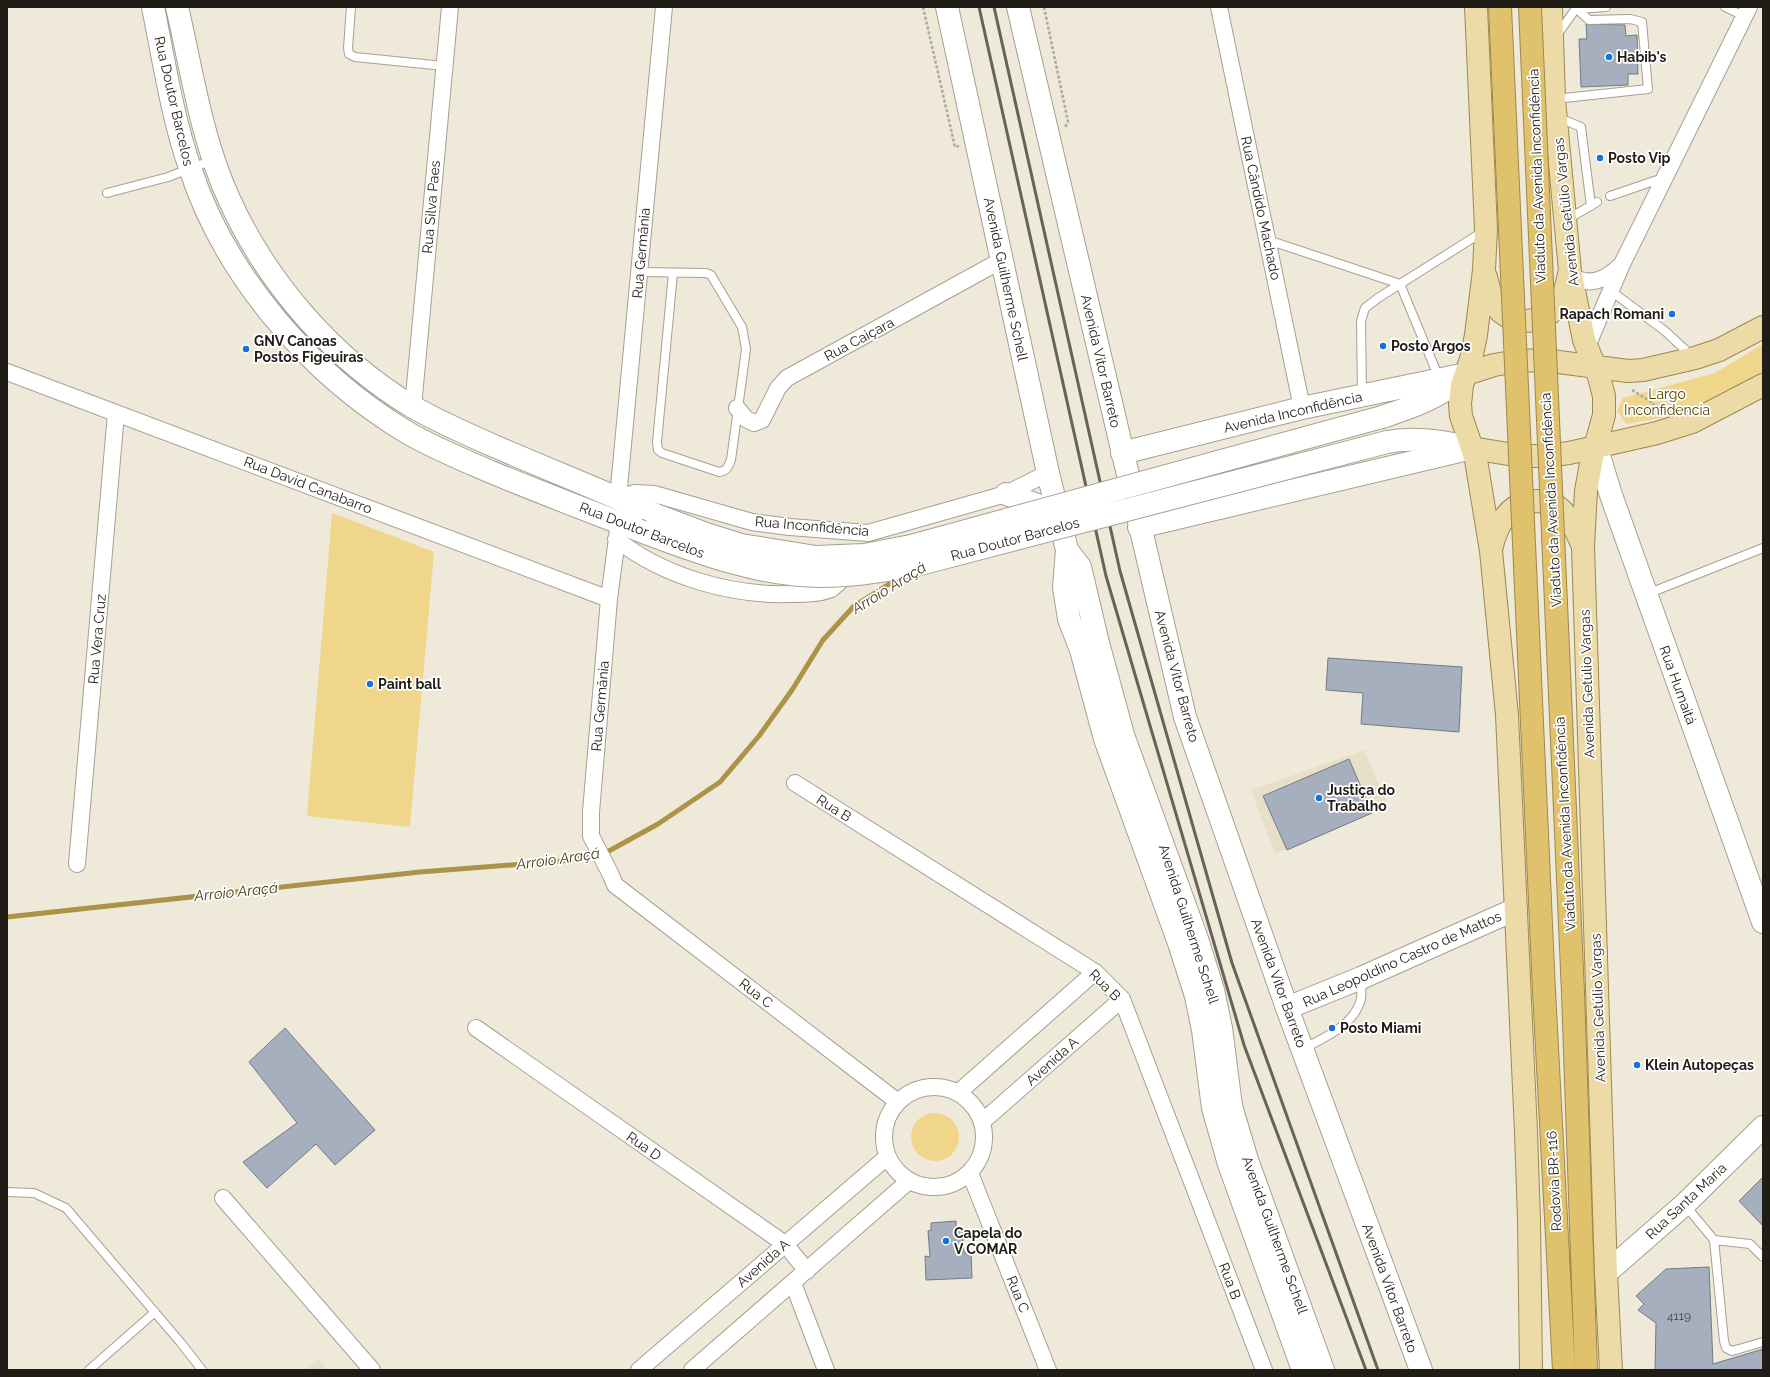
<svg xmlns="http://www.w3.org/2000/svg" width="1770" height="1377" font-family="Raleway,sans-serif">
	<rect width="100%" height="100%" fill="#efe9d9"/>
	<path fill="#e7dfc7" d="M1364 750 1388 806 1275 854 1251 790Z
		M318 1359 328 1370H305Z"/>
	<path fill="#f0d68b" d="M1763 344V379L1725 398 1672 416 1626 424 1617 411 1623 398 1715 373Z
		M332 513 434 552 410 827 307 816Z
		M911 1137a24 24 0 1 1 48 0a24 24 0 1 1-48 0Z"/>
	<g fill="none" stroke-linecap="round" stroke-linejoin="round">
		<path stroke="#ad9347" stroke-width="5" d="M7 917 420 872 561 861 607 852 658 824 720 782 759 736 792 690 823 640 854 606 902 576"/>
	</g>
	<path fill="#a5afbd" stroke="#717a87" d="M1586 24 1625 25 1626 36 1637 35 1638 74H1628V85L1581 87 1579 39H1587Z
		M1328 658 1462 667 1459 732 1361 724 1363 693 1326 690Z
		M1349 759 1372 813 1287 850 1263 796Z
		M285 1028 375 1130 335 1165 316 1144 267 1188 243 1162 297 1123 249 1062Z
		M1763 1177V1226L1739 1201Z
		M956 1221V1227H962L964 1253 971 1252 972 1278 926 1280 925 1256 930 1257 928 1231 931 1230V1223Z
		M1709 1267 1713 1364 1763 1349V1370H1655L1656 1323 1638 1310 1644 1304 1636 1296 1666 1269Z"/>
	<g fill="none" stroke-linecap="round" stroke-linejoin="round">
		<defs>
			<path id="lane" d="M351 7 348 48 349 54 355 57 444 66
				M1725 7 1744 16
				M1577 9 1606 7
				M1557 35 1577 7
				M1555 99 1648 89 1642 22 1630 19 1589 20 1577 9
				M1557 117 1581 127 1591 206
				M107 193 168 177 213 160
				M1610 196 1663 178
				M1568 219 1597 202
				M1268 240 1400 284 1439 378
				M639 272 706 273 711 275 742 327 746 349 731 460C728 467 727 471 719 472L662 453 658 450 657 442 673 273
				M1611 291 1665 331 1693 357
				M1362 394 1361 321 1365 308 1378 298 1484 231
				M1647 594 1763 548
				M1303 1049C1325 1037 1354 1026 1361 999 1362 993 1361 986 1361 980
				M7 1192 34 1193 66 1208 181 1343 202 1370
				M1685 1205 1714 1240 1750 1244 1763 1257
				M1714 1240 1724 1341 1726 1348 1732 1351 1763 1342
				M89 1370 155 1312"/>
			<path id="street" d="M664 7 618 498 635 493 654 494 752 522 790 527 868 533 1006 494 1048 473
				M1219 7 1302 408
				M1571 276C1590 287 1605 280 1620 266
				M1586 349 1622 264 1749 7
				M7 372 609 599
				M413 407 450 7
				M737 408 746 419 754 423 762 420 778 388 787 378 1002 260
				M619 523 609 599 591 812V836L610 873 615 885 898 1102
				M616 539C664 577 732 596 791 594 805 594 818 594 831 589 837 585 844 577 849 572
				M795 783 1095 972 1122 999 1264 1370
				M77 864 116 413
				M476 1028 785 1244 807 1271
				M884 1137a50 50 0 1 1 100 0a50 50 0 1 1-100 0Z
				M959 1092 1095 972
				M982 1122 1122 999
				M970 1173 1048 1370
				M223 1198 372 1370
				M793 1283 826 1370
				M639 1370 887 1157
				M692 1370 909 1181"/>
			<path id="secondary" d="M153 7C164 61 172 116 190 168 225 276 311 375 408 433 434 448 463 460 491 472 539 492 589 511 638 530
				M177 7C192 71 201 138 229 199 267 283 333 359 413 407 441 423 471 436 501 449 552 471 605 492 656 515
				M947 7 1048 473 1067 550 1080 567 1098 643 1123 735 1196 936 1213 990 1221 1028 1231 1106 1247 1160 1323 1370
				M1018 7 1185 717 1287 1008 1421 1370
				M1382 417C1409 408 1437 399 1459 380
				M1387 442C1412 437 1438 441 1463 446
				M1596 446 1611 495 1763 922
				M1122 453 1302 408 1466 374
				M1006 494 1057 512
				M1139 527 1472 448
				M1067 550 1064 587 1069 619 1081 650 1105 739 1179 943 1196 996 1203 1030 1213 1108 1229 1164 1303 1370
				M1287 1008 1361 978 1516 909
				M1606 1273 1685 1204 1763 1127"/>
			<path id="primary" d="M1476 7 1486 229 1484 270 1476 335 1471 359 1462 385 1460 404 1461 416 1476 460 1491 551 1507 715 1526 1132 1529 1220 1531 1370
				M1551 7 1554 99 1570 271 1584 340 1599 377 1604 396V415L1592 458 1586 491 1583 546 1606 1273 1611 1370
				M1486 277C1489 289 1492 302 1500 311 1517 327 1547 323 1559 303 1565 295 1567 284 1569 274
				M1466 374 1494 365 1518 361 1543 360 1628 371 1643 370 1695 358 1719 350 1763 327
				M1472 448 1520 456H1545L1569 453 1657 433 1692 422 1763 385
				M1491 549C1497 525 1508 502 1536 501 1544 501 1553 503 1559 508 1570 517 1577 532 1582 544"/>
			<path id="highway" d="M1544 991 1564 1370
				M1573 993 1586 1370"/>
		</defs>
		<use href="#lane" stroke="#a6a091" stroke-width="10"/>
		<use href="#street" stroke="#a6a091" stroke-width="18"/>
		<use href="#secondary" stroke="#a6a091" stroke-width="24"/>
		<use href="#primary" stroke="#9d884e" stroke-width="24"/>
		<use href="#highway" stroke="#9d884e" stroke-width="24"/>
		<path stroke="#aea99c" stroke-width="2.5" stroke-dasharray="3 2" stroke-linecap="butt" d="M923 7 955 147 959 146
			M1044 7 1068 122 1065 127
			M1632 390 1653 403 1654 415"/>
		<use href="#lane" stroke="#fff" stroke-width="8"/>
		<use href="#street" stroke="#fff" stroke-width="16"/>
		<use href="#secondary" stroke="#fff" stroke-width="22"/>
		<use href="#primary" stroke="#ecdaa7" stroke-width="22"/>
		<use href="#highway" stroke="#e0c26c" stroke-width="22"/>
		<path stroke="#676359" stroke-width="3" d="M979 7 1106 576 1244 1045 1366 1370
			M994 7 1120 571 1232 963 1378 1370"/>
		<defs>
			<path id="secondary-bridge" d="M656 515 706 534 741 545 816 557 864 555 911 546 1382 417
				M638 530C697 552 758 576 822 576 854 576 885 571 916 565L1387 442"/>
			<path id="highway-bridge" d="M1500 7 1544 991
				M1530 7 1573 993"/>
		</defs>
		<use href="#secondary-bridge" stroke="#a6a091" stroke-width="24" stroke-linecap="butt"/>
		<use href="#highway-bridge" stroke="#9d884e" stroke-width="24" stroke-linecap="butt"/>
		<use href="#secondary-bridge" stroke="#fff" stroke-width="22"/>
		<use href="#highway-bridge" stroke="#e0c26c" stroke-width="22"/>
	</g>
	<g fill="#1672db" stroke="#fff" stroke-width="1.5">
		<circle cx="1609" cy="57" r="4"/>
		<circle cx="1600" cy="158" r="4"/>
		<circle cx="1672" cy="314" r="4"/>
		<circle cx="1383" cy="346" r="4"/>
		<circle cx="246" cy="349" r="4"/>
		<circle cx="370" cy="684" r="4"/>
		<circle cx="1319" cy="798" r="4"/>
		<circle cx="1332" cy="1028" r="4"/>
		<circle cx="1637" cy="1065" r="4"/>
		<circle cx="946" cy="1241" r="4"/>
	</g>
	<g text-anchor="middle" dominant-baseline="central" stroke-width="3.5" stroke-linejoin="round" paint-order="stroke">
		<g font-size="12" fill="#414240">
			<text x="1679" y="1316">4119</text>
		</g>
		<g font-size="14" font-weight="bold" fill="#201d17" stroke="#fff" text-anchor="start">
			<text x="1617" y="57">Habib's</text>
			<text x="1608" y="158">Posto Vip</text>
			<text x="1664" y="314" text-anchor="end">Rapach Romani</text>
			<text x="254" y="341">GNV Canoas<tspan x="254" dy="16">Postos Figeuiras</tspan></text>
			<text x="1391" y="346">Posto Argos</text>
			<text x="378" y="684">Paint ball</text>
			<text x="1327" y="790">Justiça do<tspan x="1327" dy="16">Trabalho</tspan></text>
			<text x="1340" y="1028">Posto Miami</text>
			<text x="1645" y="1065">Klein Autopeças</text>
			<text x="954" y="1233">Capela do<tspan x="954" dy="16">V COMAR</tspan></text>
		</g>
		<g font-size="14" fill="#201d17" stroke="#fff">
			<text transform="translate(174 101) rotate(77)">Rua Doutor Barcelos</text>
			<text transform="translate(1537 176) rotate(-92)">Viaduto da Avenida Inconfidência</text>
			<text transform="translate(431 207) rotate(-85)">Rua Silva Paes</text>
			<text transform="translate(1261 208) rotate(78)">Rua Cândido Machado</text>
			<text transform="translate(1566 212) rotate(-96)">Avenida Getúlio Vargas</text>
			<text transform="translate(641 253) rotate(-85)">Rua Germânia</text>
			<text transform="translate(1006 279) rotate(78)">Avenida Guilherme Schell</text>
			<text transform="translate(859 339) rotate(-28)">Rua Caiçara</text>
			<text transform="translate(1101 361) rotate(77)">Avenida Vitor Barreto</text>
			<text transform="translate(1293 412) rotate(-13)">Avenida Inconfidência</text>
			<text transform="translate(308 485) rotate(21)">Rua David Canabarro</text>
			<text transform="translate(1551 500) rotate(-93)">Viaduto da Avenida Inconfidência</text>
			<text transform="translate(812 526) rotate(5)">Rua Inconfidência</text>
			<text transform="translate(642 530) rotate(21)">Rua Doutor Barcelos</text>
			<text transform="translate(1015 539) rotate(-15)">Rua Doutor Barcelos</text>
			<text transform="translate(97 639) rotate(-85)">Rua Vera Cruz</text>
			<text transform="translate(1177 676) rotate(75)">Avenida Vitor Barreto</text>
			<text transform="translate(1587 684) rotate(-92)">Avenida Getúlio Vargas</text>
			<text transform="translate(1678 685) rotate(70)">Rua Humaitá</text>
			<text transform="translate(600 706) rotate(-85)">Rua Germânia</text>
			<text transform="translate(834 808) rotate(32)">Rua B</text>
			<text transform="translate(1565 824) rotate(-93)">Viaduto da Avenida Inconfidência</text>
			<text transform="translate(1189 924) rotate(72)">Avenida Guilherme Schell</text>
			<text transform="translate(1402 959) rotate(-24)">Rua Leopoldino Castro de Mattos</text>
			<text transform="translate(1279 983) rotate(70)">Avenida Vitor Barreto</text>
			<text transform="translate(1105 985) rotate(45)">Rua B</text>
			<text transform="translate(756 993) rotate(38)">Rua C</text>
			<text transform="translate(1598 1008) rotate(-92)">Avenida Getúlio Vargas</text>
			<text transform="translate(1052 1061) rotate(-42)">Avenida A</text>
			<text transform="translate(644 1146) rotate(35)">Rua D</text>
			<text transform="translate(1554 1181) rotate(-93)">Rodovia BR-116</text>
			<text transform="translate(1686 1201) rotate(-43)">Rua Santa Maria</text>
			<text transform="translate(1275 1235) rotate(70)">Avenida Guilherme Schell</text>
			<text transform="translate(763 1263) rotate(-41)">Avenida A</text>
			<text transform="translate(1230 1281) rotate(69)">Rua B</text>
			<text transform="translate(1390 1288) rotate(70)">Avenida Vitor Barreto</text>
			<text transform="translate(1018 1294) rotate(68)">Rua C</text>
		</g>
		<g font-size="14" fill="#564404" stroke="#fff">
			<text x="1667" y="394">Largo<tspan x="1667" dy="16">Inconfidencia</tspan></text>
		</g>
		<g font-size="15" font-style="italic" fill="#453a18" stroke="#fff">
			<text transform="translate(889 588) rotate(-32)">Arroio Araçá</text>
			<text transform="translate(558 859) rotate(-8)">Arroio Araçá</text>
			<text transform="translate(236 892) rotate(-6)">Arroio Araçá</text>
		</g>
	</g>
	<rect width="1770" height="1377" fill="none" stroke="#201d17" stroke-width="16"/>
</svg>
